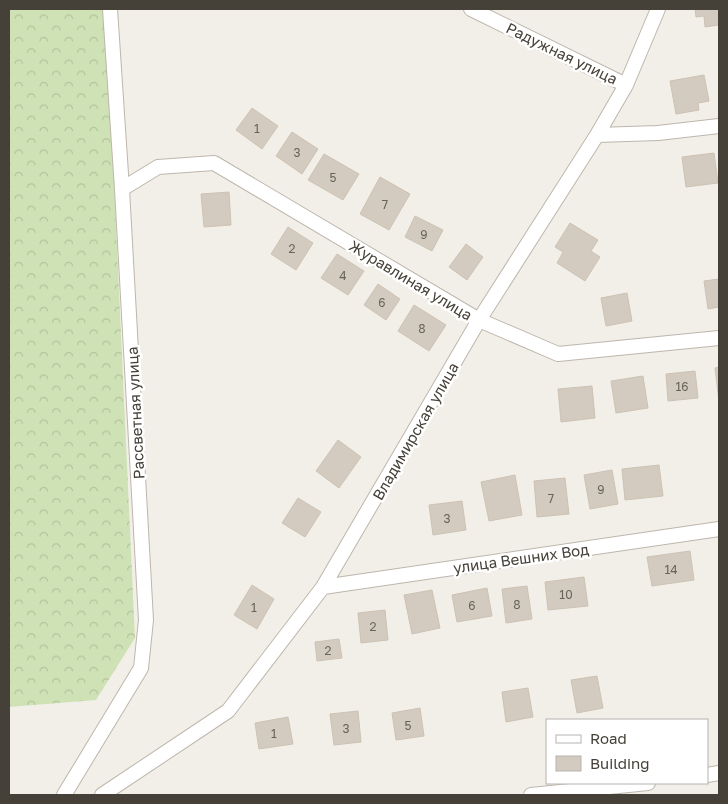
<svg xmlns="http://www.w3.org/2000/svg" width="728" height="804" font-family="'Golos Text',sans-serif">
	<defs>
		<pattern id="forest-crowns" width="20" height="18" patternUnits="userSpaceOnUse" patternTransform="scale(1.25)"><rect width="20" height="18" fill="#cfe2b6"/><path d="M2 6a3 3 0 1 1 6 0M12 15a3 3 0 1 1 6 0" fill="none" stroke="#b3c39d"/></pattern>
	</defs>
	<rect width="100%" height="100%" fill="#f2efe9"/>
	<path fill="url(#forest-crowns)" d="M9 9H106L135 638 96 700 9 707Z"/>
	<path fill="#d3cbbf" stroke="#cdc2b3" d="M695 9H719V25L705 27 704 16 696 17Z
		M704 75 709 101 698 103 699 110 676 114 670 81Z
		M252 108 278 126 262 149 236 130Z
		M292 132 318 149 302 174 276 156Z
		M714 153 718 183 686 187 682 157Z
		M324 154 359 174 343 200 308 180Z
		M380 177 410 194 389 230 360 214Z
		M229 192 231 225 204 227 201 194Z
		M415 216 443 230 432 251 405 237Z
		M570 223 598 240 591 251 600 257 585 281 557 263 563 252 555 247Z
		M288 227 313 243 296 270 271 254Z
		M466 244 483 257 467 280 449 267Z
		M337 254 364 271 348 295 321 278Z
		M719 279V307L708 309 704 281Z
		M378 284 400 299 386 320 364 305Z
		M627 293 632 321 606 326 601 298Z
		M414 305 446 325 429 351 398 331Z
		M719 367V401L715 368Z
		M695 371 698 398 668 401 666 374Z
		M643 376 648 408 616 413 611 381Z
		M592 386 595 418 561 422 558 389Z
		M338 440 361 457 339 488 316 471Z
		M659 465 663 496 625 500 622 469Z
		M612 470 618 504 590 509 584 475Z
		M515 475 522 515 489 521 481 482Z
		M565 478 569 514 537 517 534 481Z
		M298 498 321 512 305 537 282 523Z
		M462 501 466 530 433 535 429 505Z
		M690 551 694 580 652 586 647 557Z
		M584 577 588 606 548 610 545 582Z
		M252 585 274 599 257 629 234 615Z
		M527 586 532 619 506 623 502 589Z
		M487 588 492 616 457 622 452 595Z
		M432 590 440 628 412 634 404 595Z
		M385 610 388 640 361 643 358 613Z
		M339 639 342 658 317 661 315 642Z
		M597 676 603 708 577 713 571 680Z
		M528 688 533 717 506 722 502 692Z
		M420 708 424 736 396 740 392 713Z
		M358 711 361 742 334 745 330 714Z
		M288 717 293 744 259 749 255 723Z"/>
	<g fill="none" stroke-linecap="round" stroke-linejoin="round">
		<defs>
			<path id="street" d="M471 9 626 85
				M597 135 658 133 719 126
				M122 189 158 167 214 163 479 320 558 354 719 338
				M323 587 719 529
				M707 775 719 773
				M64 795 141 668 146 620 122 189 110 9
				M102 795 228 711 323 587 479 320 597 135 626 85 658 9
				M531 795 648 783"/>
		</defs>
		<use href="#street" stroke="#bdb6ac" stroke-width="16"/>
		<use href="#street" stroke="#fff" stroke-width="14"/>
	</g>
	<g text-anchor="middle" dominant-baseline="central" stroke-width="5" stroke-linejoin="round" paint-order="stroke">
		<g font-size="12" fill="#68635a">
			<text x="257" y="128">1</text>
			<text x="297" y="152">3</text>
			<text x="333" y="177">5</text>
			<text x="385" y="204">7</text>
			<text x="424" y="234">9</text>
			<text x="292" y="248">2</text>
			<text x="343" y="275">4</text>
			<text x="382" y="302">6</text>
			<text x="422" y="328">8</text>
			<text x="682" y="386">16</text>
			<text x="601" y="489">9</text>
			<text x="551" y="498">7</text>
			<text x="447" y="518">3</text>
			<text x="671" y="569">14</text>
			<text x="566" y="594">10</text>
			<text x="517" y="604">8</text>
			<text x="472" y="605">6</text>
			<text x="254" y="607">1</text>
			<text x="373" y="626">2</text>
			<text x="328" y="650">2</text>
			<text x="408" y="725">5</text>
			<text x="346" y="728">3</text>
			<text x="274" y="733">1</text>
		</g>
		<g font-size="15" fill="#454038" stroke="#fff">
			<text transform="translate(562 53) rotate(26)">Радужная улица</text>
			<text transform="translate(411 280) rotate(31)">Журавлиная улица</text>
			<text transform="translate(135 413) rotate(-93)">Рассветная улица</text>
			<text transform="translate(415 431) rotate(-60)">Владимирская улица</text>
			<text transform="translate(521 558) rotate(-8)">улица Вешних Вод</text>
		</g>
	</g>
	<rect width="728" height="804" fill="none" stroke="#454038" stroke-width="20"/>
	<rect x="546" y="719" width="162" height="65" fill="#ffffff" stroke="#b5b3af"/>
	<rect x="556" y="735" width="25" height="8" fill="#ffffff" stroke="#b5b3af"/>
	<text x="590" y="744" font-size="15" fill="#454038">Road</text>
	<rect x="556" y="756" width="25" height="15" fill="#d3cbbf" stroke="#b5b3af"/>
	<text x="590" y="769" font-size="15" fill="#454038">Building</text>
</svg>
